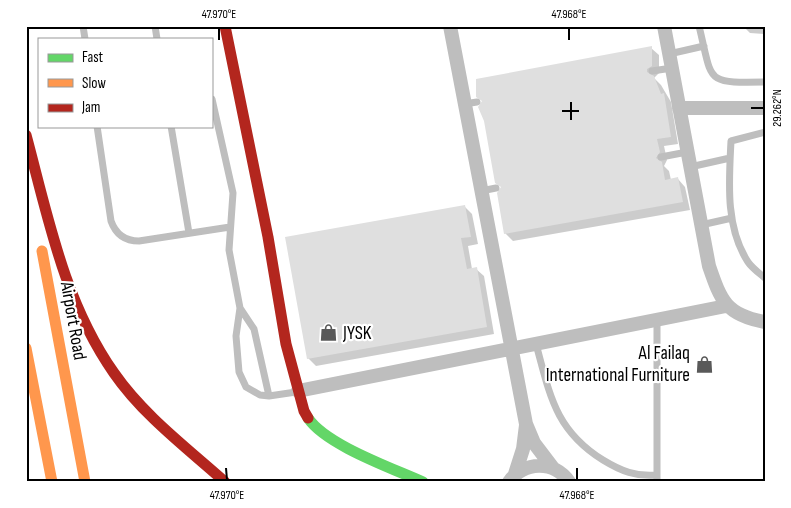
<svg xmlns="http://www.w3.org/2000/svg" width="791" height="508" font-family="'Sofia Sans Condensed',sans-serif">
	<rect width="100%" height="100%" fill="#fff"/>
	<path fill="#0003" d="M743 26H765V34L750 33Z
		M651 48 659 55V73L654 78 661 85 671 102 678 144 664 146 667 160 664 166 669 171 671 180 678 179 685 187 690 210 513 241 505 233Z
		M464 206 472 214 478 244 468 246 472 269H476L484 276 494 334 316 366 308 358Z"/>
	<path fill="#dfdfdf" d="M652 46V66L647 69V72L654 76 661 94 664 93 671 137 657 139 660 152 656 158 662 162 665 180 678 177 683 202 504 234 497 193 501 187 495 183 484 121 478 107 482 101 476 97V79Z
		M465 205 471 237 461 238 467 269 477 267 487 327 307 359 285 237Z"/>
	<g fill="none" stroke-linecap="round" stroke-linejoin="round">
		<path stroke="#bebebe" stroke-width="7" d="M83 26 85 39
			M155 26 157 39
			M699 26C713 83 704 83 765 82
			M669 54 704 46
			M652 71 672 68
			M212 99 233 193 229 250 240 308 236 336 239 372 246 387 260 395 269 396 296 392
			M464 104 477 102
			M97 126 111 221C116 235 125 241 139 241L230 227
			M171 126 189 233
			M765 132 731 141C729 181 725 227 748 262 752 268 759 273 765 278
			M661 157 687 152
			M690 167 730 158
			M481 191 496 188
			M701 225 732 218
			M240 308 254 329 269 396
			M536 344C550 395 555 430 603 460 621 471 636 477 657 475
			M657 482V320"/>
		<path stroke="#bebebe" stroke-width="14" d="M450 26 526 424 534 443 553 468
			M664 26 709 266C721 301 726 315 765 322
			M679 108H765
			M298 391 726 306
			M515 474 523 449 526 425
			M509 482C524 461 554 460 569 482"/>
		<path stroke="#63d668" stroke-width="11" d="M308 418C326 445 392 468 423 482"/>
		<path stroke="#ff974d" stroke-width="11" d="M42 251 85 482
			M26 348 52 482"/>
		<path stroke="#b3261e" stroke-width="11" d="M225 26 268 237 286 344 304 411 308 418
			M26 135C48 217 64 302 114 373 143 415 187 448 225 482"/>
	</g>
	<path fill="none" stroke="#000" stroke-width="2" d="M219 28V40M569 28V40M571 102V120M751 108H764M562 111H579M226 468 227 480M577 468V480"/>
	<defs>
		<symbol id="shop-bare" viewBox="-9 -9 18 18"><path d="M-5-2.5h2.3a2.7 3.5 0 0 1 5.4 0H5L5.5 6h-11ZM-1.5-2.5h3a1.5 2.3 0 0 0-3 0Z" fill="#595959" stroke="#fff" stroke-width="2.5" paint-order="stroke"/></symbol>
	</defs>
	<g fill-rule="evenodd">
		<use href="#shop-bare" x="316" y="320" width="25" height="25"/>
		<use href="#shop-bare" x="692" y="352" width="25" height="25"/>
	</g>
	<g text-anchor="middle" dominant-baseline="central" stroke-width="4.5" stroke-linejoin="round" paint-order="stroke">
		<g font-size="19" fill="#000" stroke="#fff">
			<text transform="translate(73 321) rotate(80)">Airport Road</text>
		</g>
		<g font-size="19" fill="#000" stroke="#fff" text-anchor="start">
			<text x="343" y="333">JYSK</text>
			<text x="690" y="353" text-anchor="end">Al Failaq<tspan x="690" dy="22">International Furniture</tspan></text>
		</g>
	</g>
	<rect width="791" height="508" fill="none" stroke="#ffffff" stroke-width="55"/>
	<rect x="38" y="38" width="175" height="90" fill="#ffffff" stroke="#999999"/>
	<rect x="48" y="54" width="25" height="8" fill="#63d668" stroke="#999999"/>
	<text x="82" y="62" font-size="15" fill="#000000">Fast</text>
	<rect x="48" y="79" width="25" height="8" fill="#ff974d" stroke="#999999"/>
	<text x="82" y="88" font-size="15" fill="#000000">Slow</text>
	<rect x="48" y="104" width="25" height="8" fill="#b3261e" stroke="#999999"/>
	<text x="82" y="112" font-size="15" fill="#000000">Jam</text>
	<rect x="28" y="28" width="736" height="452" fill="none" stroke="#000" stroke-width="2"/>
	<g font-size="12" text-anchor="middle" fill="#000">
		<text x="219" y="18">47.970°E</text>
		<text x="569" y="18">47.968°E</text>
		<text transform="translate(777 108) rotate(-90)" y="4">29.262°N</text>
		<text x="227" y="499">47.970°E</text>
		<text x="577" y="499">47.968°E</text>
	</g>
</svg>
